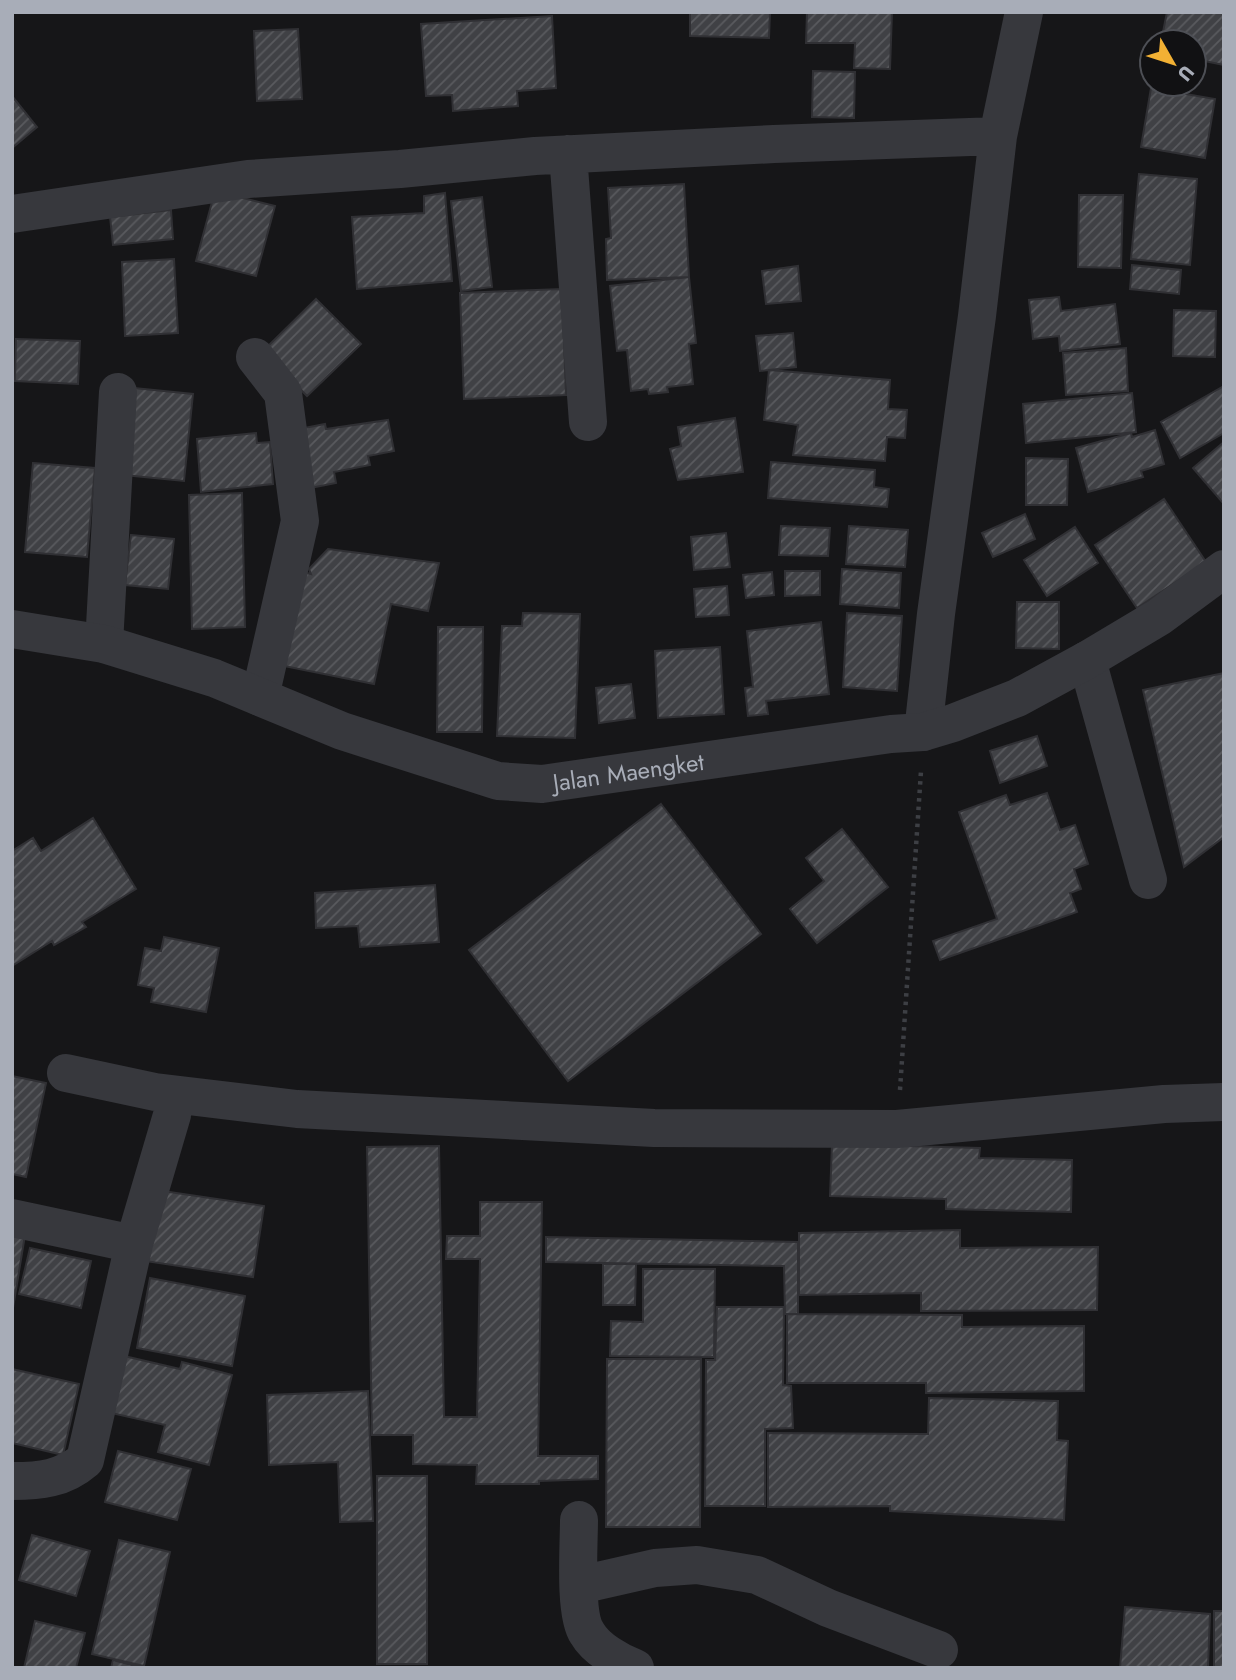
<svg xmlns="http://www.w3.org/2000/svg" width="1236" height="1680" font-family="Jost,sans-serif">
	<defs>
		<pattern id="building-hatch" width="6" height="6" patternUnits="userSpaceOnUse" patternTransform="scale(1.75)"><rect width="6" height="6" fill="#404145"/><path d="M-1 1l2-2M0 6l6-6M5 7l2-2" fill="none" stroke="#595a5e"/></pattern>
	</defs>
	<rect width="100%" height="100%" fill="#161618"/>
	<path fill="url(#building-hatch)" stroke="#303034" stroke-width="2" d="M690 12H770L769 38 690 36Z
		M807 12H892L890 69 854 68 855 43H806Z
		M1167 12H1224V65L1194 59V42H1161Z
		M552 16 556 88 517 91 518 106 453 111 452 95 426 96 421 24Z
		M298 29 302 99 257 101 254 31Z
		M813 71 855 72 854 118 812 117Z
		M1151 88 1215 99 1205 158 1141 147Z
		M12 96 37 127 12 148Z
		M1139 174 1197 179 1190 265 1131 259Z
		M684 184 689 277 607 280 606 239 611 238 608 188Z
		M215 191 275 206 256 276 196 261Z
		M445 193 452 281 357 289 352 217 424 213V196Z
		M1079 195H1123L1121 268 1078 267Z
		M482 197 492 287 461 291 451 201Z
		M171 210 173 239 113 245 110 217Z
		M174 259 178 333 125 336 122 262Z
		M1132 265 1181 270 1179 294 1130 289Z
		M798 266 801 301 766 304 762 271Z
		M689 277 696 343 689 344 693 384 667 387 668 392 649 394 648 389 631 391 627 350 617 351 610 286Z
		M562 289 566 395 464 399 460 293Z
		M1059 297 1061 311 1115 304 1120 344 1060 351 1059 336 1033 339 1029 300Z
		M316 299 361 344 307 396 263 351Z
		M1174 310 1216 311 1215 357 1173 356Z
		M793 333 796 367 760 371 756 336Z
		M16 339 80 341 78 384 15 381Z
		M1126 348 1128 391 1066 395 1063 353Z
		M769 370 890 380 888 409 907 410 905 438 887 437 885 461 793 455 798 425 764 420Z
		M1224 386V433L1180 458 1161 422Z
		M124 387 193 394 184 481 114 474Z
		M1132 393 1136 432 1026 443 1023 404Z
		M735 418 743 472 678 480 670 449 681 446 678 427Z
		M388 420 394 451 368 456 370 465 334 472 336 483 305 489 294 430 325 424 326 429Z
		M1155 430 1164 464 1141 471 1143 477 1088 492 1076 448 1131 433 1132 437Z
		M256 433 257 443 270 442 273 484 201 492 197 439Z
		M1224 442V504L1193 468Z
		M1026 458 1068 459 1067 505H1026Z
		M771 462 875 470 874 487 889 489 887 507 768 498Z
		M33 463 95 468 87 557 25 552Z
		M242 493 245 627 192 629 189 495Z
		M1164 499 1206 562 1137 608 1095 545Z
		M1025 514 1035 539 993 557 982 533Z
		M781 526 830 528 828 556 779 555Z
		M849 526 908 530 905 567 846 564Z
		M1075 527 1098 563 1047 596 1024 560Z
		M726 533 730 567 694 570 691 537Z
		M131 535 174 539 168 589 125 585Z
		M328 549 439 563 428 611 391 604 374 684 279 665 298 571 311 574 309 569Z
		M842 569 901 573 899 608 840 604Z
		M785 571H820V595L785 596Z
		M772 572 774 595 746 598 743 575Z
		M727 586 729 615 696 617 694 589Z
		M1017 602H1059V649L1016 648Z
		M523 613 580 614 575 738 497 736 502 626H522Z
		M847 613 902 616 897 691 843 687Z
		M821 622 829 694 766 701 768 714 748 716 745 688 753 687 747 631Z
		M438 627H483L482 732H437Z
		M720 647 724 714 658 718 655 651Z
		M1224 673V837L1184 867 1143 690Z
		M631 684 635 718 599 723 596 688Z
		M1037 736 1047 766 1000 783 990 751Z
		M1047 793 1060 830 1075 825 1088 864 1074 869 1081 889 1070 893 1077 912 940 960 933 941 997 919 959 812 1006 795 1010 805Z
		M661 804 761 934 568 1081 469 950Z
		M93 818 136 889 82 922 86 927 54 945 52 941 12 966V851L33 838 41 851Z
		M842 829 888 887 817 943 790 909 824 881 806 858Z
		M435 885 439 942 360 947 358 926 316 928 315 893Z
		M164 937 219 948 206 1012 151 1002 154 988 138 985 145 948 161 951Z
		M12 1076 46 1083 26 1177 12 1174Z
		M832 1144 980 1148 979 1158 1072 1160 1071 1212 946 1209V1199L830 1196Z
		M439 1146 444 1417H477L480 1259H446L447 1236H480V1202H542L538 1456H598V1479L539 1481V1484H476L477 1465 413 1464V1435H372L367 1147Z
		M156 1190 264 1206 253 1277 145 1261Z
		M960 1230V1248L1098 1247 1097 1310 921 1311V1293L799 1295V1233Z
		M12 1233 25 1235 13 1308H12Z
		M546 1237 798 1242V1314H785L784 1266 546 1262Z
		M30 1248 91 1261 81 1308 19 1294Z
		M603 1264H636L635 1305H603Z
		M643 1269H715L714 1357 610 1356 611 1321 643 1322Z
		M150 1278 245 1296 232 1366 137 1348Z
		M717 1307H784L783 1385 791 1386 793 1428 765 1429V1506H705L706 1360H715Z
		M787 1314 962 1315V1327L1084 1326V1391L926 1393V1383H787Z
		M120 1355 180 1369 182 1362 232 1375 209 1465 158 1452 165 1425 107 1412Z
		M607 1359H701L700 1527H606Z
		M12 1369 79 1384 63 1455 12 1443Z
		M368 1391 373 1521 340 1522 338 1462 269 1465 267 1395Z
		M929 1398 1058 1401 1057 1440 1068 1441 1064 1520 890 1511V1506L768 1507V1433L928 1434Z
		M118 1451 191 1469 177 1520 105 1502Z
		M377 1476H427V1664H377Z
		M32 1535 90 1551 76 1596 19 1580Z
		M119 1540 170 1552 144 1666 92 1654Z
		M1125 1607 1210 1614 1208 1668H1120Z
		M1214 1611H1224V1668H1214Z
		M35 1621 85 1633 76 1668H24Z
		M113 1660 143 1668H111Z"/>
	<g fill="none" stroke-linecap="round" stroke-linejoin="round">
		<path stroke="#3d3f44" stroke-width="4.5" stroke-dasharray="3.5 5" stroke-linecap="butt" d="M900 1090 921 771"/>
		<path stroke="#37383d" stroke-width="38" d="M568 154 588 422
			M12 214 248 179 400 169 535 156 774 144 998 136
			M255 357 283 393 300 521 260 697
			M104 644 118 392
			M1087 660 1148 880
			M923 732 936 614 977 316 998 136 1024 12
			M66 1073 155 1092 297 1109 654 1128 897 1129 1164 1104 1224 1102
			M12 1218 134 1244 85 1460C63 1479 40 1481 12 1481
			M134 1244 172 1115
			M579 1520C579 1545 574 1614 587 1633 596 1649 619 1662 635 1668
			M580 1585 655 1568 697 1565 757 1575 828 1608 939 1650"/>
		<path stroke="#37383d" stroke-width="38" id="s1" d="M12 629 104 644 214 678 342 731 498 781 542 784 891 734 923 732 953 723 1017 698 1087 660 1159 617 1224 569"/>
	</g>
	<g text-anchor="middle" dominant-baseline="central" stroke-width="6" stroke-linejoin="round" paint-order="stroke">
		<g font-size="24" fill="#a8adb8" stroke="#111113">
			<text stroke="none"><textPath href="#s1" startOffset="642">Jalan Maengket</textPath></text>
		</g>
	</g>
	<rect width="1236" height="1680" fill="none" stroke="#a8adb8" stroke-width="28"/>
	<g transform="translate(1173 63) rotate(129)"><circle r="33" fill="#111113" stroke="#4d4f55" stroke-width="2"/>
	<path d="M0-5L12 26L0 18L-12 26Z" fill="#f2b134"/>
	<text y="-10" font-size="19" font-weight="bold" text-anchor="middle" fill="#a8adb8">U</text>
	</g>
</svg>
